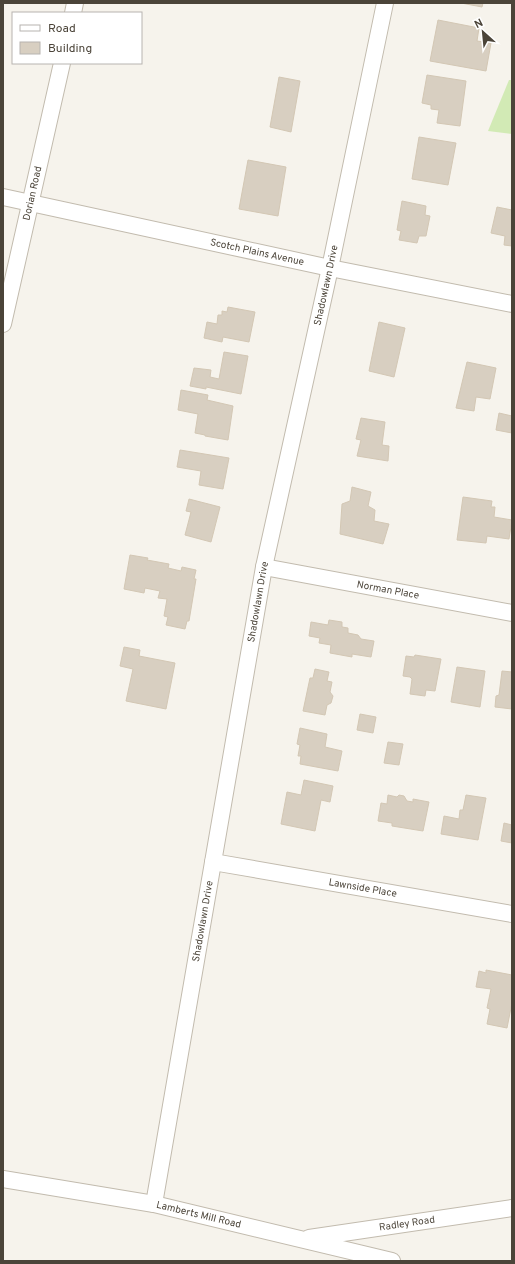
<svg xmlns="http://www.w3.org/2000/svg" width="515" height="1264" font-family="Overpass,sans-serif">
	<rect width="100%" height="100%" fill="#f6f3ec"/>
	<path fill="#d2eab5" d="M509 80H512V134L488 131Z"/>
	<path fill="#d8cfc1" stroke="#d3c7b4" d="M461 3H483L482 7Z
		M438 20 479 28 477 41 491 43 486 71 430 61Z
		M427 75 466 81 460 126 437 123 439 110 431 109V105L422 103Z
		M279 77 300 81 291 132 270 127Z
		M419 137 456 143 448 185 412 179Z
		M248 160 286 167 278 216 239 209Z
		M402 201 426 206 425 215 430 216 426 236H419L417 243 399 240 401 231 397 230Z
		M497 207 512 210V246L504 245 505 236 491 233Z
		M228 307 255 312 249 342 223 337 222 342 204 338 207 322 217 324 218 315H222V311L227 312Z
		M379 322 405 328 394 377 369 371Z
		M224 352 248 356 241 394 206 387V389L190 386 194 368 211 370 210 377 219 379Z
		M467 362 496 368 490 399 476 397 474 411 456 408Z
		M181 390 208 395 207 400 233 406 228 440 205 436V435L195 433 198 414 178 410Z
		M499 413 512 416V433L496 430Z
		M361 418 385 422 382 445 389 446 388 461 357 456 361 440 356 439Z
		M180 450 229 458 223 489 199 485 201 471 177 467Z
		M352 487 371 492 368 506 375 510 374 521 389 524 383 544 340 534 342 504 350 501Z
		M463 497 492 501 491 507H495L494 517 512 520 509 539 487 536 486 543 457 540Z
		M189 499 220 507 211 542 185 535 191 512 186 511Z
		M130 555 148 558 147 560 169 564 168 568 181 571 182 567 196 570 194 579H196L189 621H187L185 629 166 625 168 617 164 616 167 599 158 598 160 591 145 588 144 593 124 589Z
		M329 620 342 622V627L348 628V633L358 635 361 639 374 641 371 657 352 654V657L330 653 331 645 319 643 320 638 309 636 311 622 328 625Z
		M124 647 140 650 139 656 175 663 166 709 126 701 133 669 120 666Z
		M415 655 441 659 435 691 426 690 425 696 410 694 412 679 410 677 403 676 406 656 414 657Z
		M457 667 485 671 480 707 451 702Z
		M315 669 329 672 327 681 332 682 330 692 333 696 331 703 327 705 325 715 303 711 310 678H313Z
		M502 671 512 672V709L495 707 496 696 499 695Z
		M360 714 376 717 373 733 357 730Z
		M300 728 327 734 325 747 342 751 338 771 300 764 301 756H298L300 745 297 744Z
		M388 742 403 744 399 765 384 763Z
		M304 780 333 786 330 802 321 800 315 831 281 824 287 792 301 795Z
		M388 795 397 797 399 795 404 796 407 801 413 802V799L429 802 423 831 392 826V823L378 821 381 803 387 804Z
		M466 795 486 798 478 840 441 834 444 816 459 819 460 810H463Z
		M504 823 512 825V843L501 841Z
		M486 970 512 975V1003L507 1028 487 1024 490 1009 487 1008 491 989 476 987 479 971 486 973Z"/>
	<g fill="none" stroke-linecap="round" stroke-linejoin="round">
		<defs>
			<g id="minor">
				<path d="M73 13 75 3"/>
				<path id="s1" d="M3 197 330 268 512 304"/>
				<path id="s2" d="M3 324 62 63"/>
				<path id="s3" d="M264 567 512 613"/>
				<path id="s4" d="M213 862 512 914"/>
				<path id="s5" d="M3 1179 154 1204 392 1261"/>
				<path id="s6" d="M154 1204 264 567 330 268 385 3"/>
				<path id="s7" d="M309 1238 512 1208"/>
			</g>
		</defs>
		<use href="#minor" stroke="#c2bbae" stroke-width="18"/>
		<use href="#minor" stroke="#fff" stroke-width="16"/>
	</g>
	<g text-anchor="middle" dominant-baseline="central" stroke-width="4" stroke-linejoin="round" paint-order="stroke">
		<g font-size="10" fill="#4b4439" stroke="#fff">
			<text stroke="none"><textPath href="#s2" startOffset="134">Dorian Road</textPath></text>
			<text stroke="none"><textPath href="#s1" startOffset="260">Scotch Plains Avenue</textPath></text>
			<text stroke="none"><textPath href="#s6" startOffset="935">Shadowlawn Drive</textPath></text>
			<text stroke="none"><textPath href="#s3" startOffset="126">Norman Place</textPath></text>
			<text stroke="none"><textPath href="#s6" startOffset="611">Shadowlawn Drive</textPath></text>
			<text stroke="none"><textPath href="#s4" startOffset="152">Lawnside Place</textPath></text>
			<text stroke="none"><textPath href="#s6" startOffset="287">Shadowlawn Drive</textPath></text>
			<text stroke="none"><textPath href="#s5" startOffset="199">Lamberts Mill Road</textPath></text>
			<text stroke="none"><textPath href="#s7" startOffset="99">Radley Road</textPath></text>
		</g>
	</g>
	<rect width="515" height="1264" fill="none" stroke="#4b4439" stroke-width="8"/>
	<rect x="12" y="12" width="130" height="52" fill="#ffffff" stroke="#b7b4b0"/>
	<rect x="20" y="25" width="20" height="6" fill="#ffffff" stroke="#b7b4b0"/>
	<text x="48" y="32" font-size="12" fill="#4b4439">Road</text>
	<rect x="20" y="42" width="20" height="12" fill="#d8cfc1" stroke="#b7b4b0"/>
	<text x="48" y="52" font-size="12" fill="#4b4439">Building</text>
	<g transform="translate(483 32) rotate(333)" stroke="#ffffff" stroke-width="3" paint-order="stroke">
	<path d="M0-3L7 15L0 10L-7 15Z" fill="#4b4439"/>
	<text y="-6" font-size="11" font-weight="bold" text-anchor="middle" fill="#4b4439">N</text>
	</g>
</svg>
